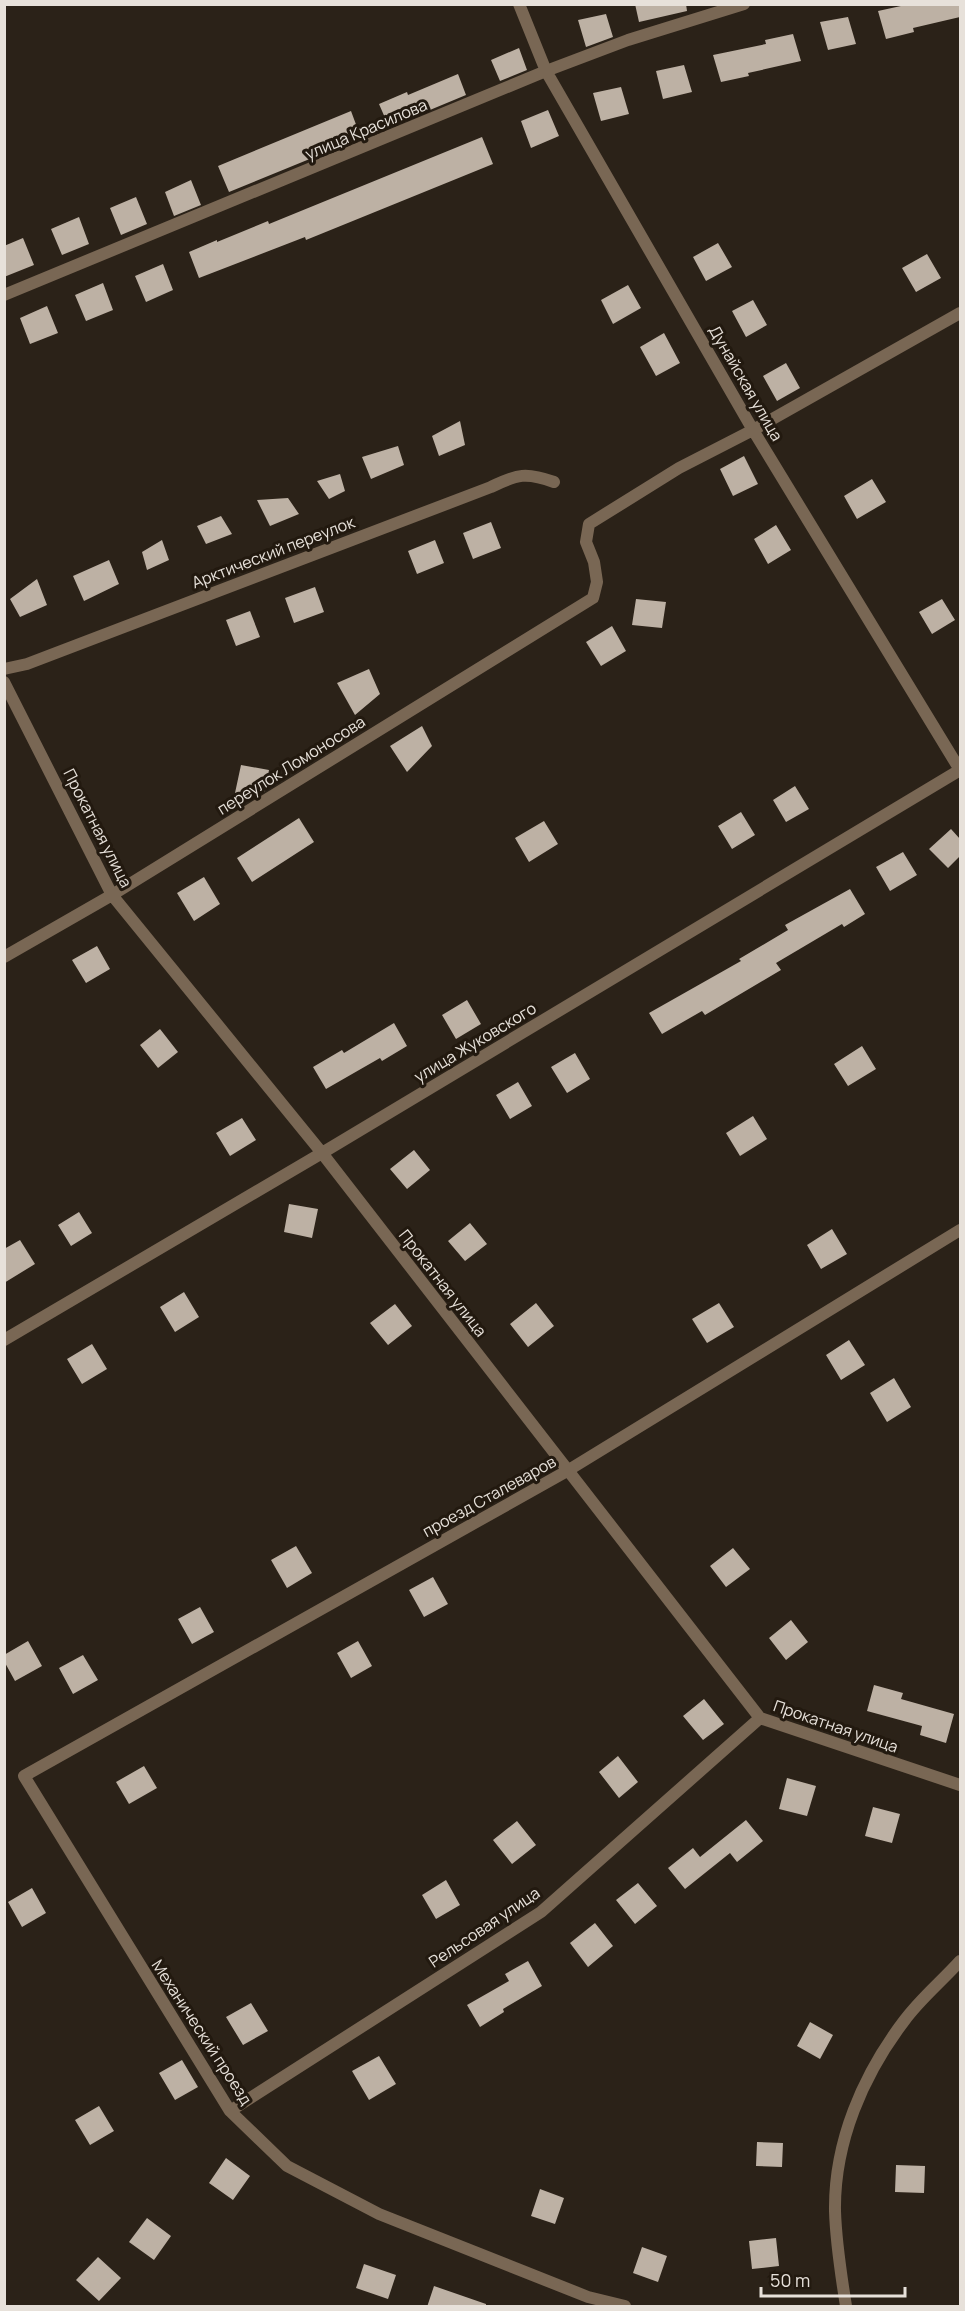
<svg xmlns="http://www.w3.org/2000/svg" width="965" height="2311" font-family="Manrope,sans-serif">
	<rect width="100%" height="100%" fill="#2b2218"/>
	<path fill="#bdb1a4" d="M635 4H686L687 11 639 22Z
		M910 4H960V17L913 28 914 32 886 39 878 11Z
		M606 14 613 37 586 47 578 20Z
		M848 17 856 44 828 50 820 22Z
		M793 34 801 61 748 73 749 76 721 82 713 55 766 44 765 40Z
		M519 48 527 70 500 81 491 60Z
		M684 65 692 92 663 99 656 71Z
		M458 74 466 95 389 127 379 104 407 92 408 95Z
		M621 87 629 114 601 121 593 93Z
		M548 110 559 136 531 148 521 121Z
		M351 111 361 138 229 192 218 166Z
		M482 137 493 164 306 240 305 237 199 278 189 252 217 240V242L268 221 269 224Z
		M191 180 201 205 174 216 165 192Z
		M136 197 147 224 121 235 110 208Z
		M79 217 89 244 62 255 51 229Z
		M23 238 34 265 4 277V246Z
		M718 243 732 267 706 281 693 257Z
		M927 254 941 278 916 292 902 268Z
		M163 264 173 290 146 302 135 276Z
		M103 283 113 310 86 321 75 295Z
		M628 285 641 308 613 324 601 300Z
		M753 300 767 325 746 337 732 311Z
		M47 306 58 333 30 344 20 318Z
		M664 333 680 363 656 376 640 347Z
		M786 363 800 388 777 401 763 376Z
		M460 421 465 445 439 456 432 436Z
		M398 446 404 465 371 479 362 457Z
		M744 456 758 484 733 496 720 469Z
		M340 474 345 491 329 499 317 481Z
		M872 479 886 502 857 519 844 496Z
		M288 498 299 514 270 526 257 500Z
		M221 516 232 534 206 544 197 526Z
		M491 522 501 548 473 559 463 533Z
		M776 525 791 550 768 564 754 539Z
		M162 540 169 560 147 570 142 552Z
		M435 540 444 563 417 574 408 551Z
		M109 560 119 584 84 601 73 576Z
		M37 579 47 605 20 617 10 599Z
		M315 587 324 612 294 623 285 598Z
		M636 599 666 602 662 628 632 625Z
		M942 599 955 620 932 634 919 612Z
		M250 611 260 637 236 646 226 620Z
		M612 626 626 651 601 666 586 642Z
		M369 669 380 694 355 715 337 683Z
		M422 726 432 746 407 772 390 746Z
		M241 765 269 770 265 791 255 797 235 793Z
		M795 786 809 809 786 822 773 800Z
		M741 812 755 835 732 849 718 826Z
		M299 818 314 842 252 882 237 858Z
		M544 821 558 844 529 862 515 838Z
		M951 829 960 839V856L948 868 929 849Z
		M903 852 917 875 890 891 876 867Z
		M204 877 220 904 194 921 177 893Z
		M850 889 865 914 844 927 842 924 776 963 781 970 705 1015 702 1011 662 1034 649 1013 741 961 739 959 788 930 785 925Z
		M97 946 110 969 86 983 72 960Z
		M467 1000 481 1024 456 1039 442 1015Z
		M394 1023 407 1046 382 1061 380 1058 326 1089 313 1067 342 1050 344 1053Z
		M160 1029 178 1052 158 1068 140 1045Z
		M862 1046 876 1069 848 1086 834 1064Z
		M575 1053 590 1079 567 1093 551 1067Z
		M518 1082 532 1106 510 1119 496 1095Z
		M753 1116 767 1139 740 1156 726 1133Z
		M242 1118 256 1140 230 1156 216 1133Z
		M414 1150 430 1170 407 1189 390 1169Z
		M289 1204 318 1209 312 1238 284 1232Z
		M79 1212 92 1233 71 1246 58 1225Z
		M470 1223 487 1244 465 1261 448 1241Z
		M832 1229 847 1254 821 1269 807 1245Z
		M20 1240 35 1264 4 1283V1249Z
		M184 1292 199 1317 175 1332 160 1307Z
		M536 1303 554 1326 528 1347 510 1324Z
		M719 1303 734 1327 707 1343 692 1319Z
		M395 1304 412 1326 388 1345 370 1323Z
		M849 1340 865 1365 841 1380 826 1355Z
		M92 1344 107 1369 82 1384 67 1359Z
		M894 1378 911 1407 887 1422 870 1393Z
		M296 1546 312 1573 287 1588 271 1560Z
		M733 1548 750 1569 726 1587 710 1566Z
		M433 1577 448 1604 424 1617 409 1590Z
		M200 1607 214 1632 192 1644 178 1619Z
		M791 1620 808 1642 786 1660 769 1638Z
		M28 1641 42 1666 15 1681 4 1661V1655Z
		M358 1641 372 1666 351 1678 337 1653Z
		M83 1655 98 1680 73 1694 59 1668Z
		M874 1685 903 1693 901 1699 954 1714 946 1743 920 1735 922 1726 867 1711Z
		M704 1699 724 1724 703 1740 683 1716Z
		M618 1756 638 1782 619 1798 599 1772Z
		M144 1766 157 1788 129 1804 116 1782Z
		M787 1778 816 1786 807 1816 779 1809Z
		M873 1807 900 1814 892 1843 865 1836Z
		M746 1820 763 1841 737 1862 730 1853 685 1889 668 1868 693 1848 700 1857Z
		M517 1821 536 1845 512 1864 493 1840Z
		M446 1880 460 1905 436 1919 422 1895Z
		M638 1883 657 1906 635 1924 616 1900Z
		M32 1888 46 1913 22 1927 8 1902Z
		M595 1923 613 1946 588 1967 570 1943Z
		M528 1961 542 1986 503 2009 504 2012 480 2027 467 2005 509 1981 505 1974Z
		M251 2003 268 2031 243 2045 226 2017Z
		M810 2022 833 2035 820 2059 797 2046Z
		M379 2056 396 2084 369 2100 352 2071Z
		M182 2060 198 2087 175 2100 159 2073Z
		M99 2106 114 2131 90 2145 75 2120Z
		M757 2142 783 2143 782 2167 756 2166Z
		M226 2158 250 2176 233 2200 209 2183Z
		M896 2165 925 2166 924 2193 895 2192Z
		M540 2189 564 2198 555 2224 531 2216Z
		M147 2218 171 2236 154 2260 129 2242Z
		M776 2238 779 2266 752 2269 749 2241Z
		M642 2247 667 2256 658 2282 633 2273Z
		M98 2257 121 2278 99 2301 76 2280Z
		M364 2264 396 2275 388 2299 356 2288Z
		M434 2286 486 2304V2307H427Z"/>
	<g fill="none" stroke-linecap="round" stroke-linejoin="round">
		<path stroke="#796754" stroke-width="12" d="M519 4 546 71 753 430 960 770
			M4 295 546 71 628 40 744 4
			M4 669 27 664 491 487C518 474 526 472 554 482
			M4 682 112 895 322 1153 760 1718 960 1785
			M4 957 112 895 593 598 597 582 594 562 586 542 589 524 679 468 753 430 960 313
			M4 1340 322 1153 960 770
			M230 2111 541 1912 760 1718
			M625 2306 588 2297 379 2214 287 2166 230 2111 24 1776 567 1471 960 1230
			M846 2306C841 2275 836 2243 835 2211 834 2142 863 2075 904 2021 920 1999 942 1981 960 1961"/>
	</g>
	<g text-anchor="middle" dominant-baseline="central" stroke-width="6" stroke-linejoin="round" paint-order="stroke">
		<g font-size="16" fill="#e7e1da" stroke="#22190f">
			<text transform="translate(366 129) rotate(-23)">улица Красилова</text>
			<text transform="translate(746 383) rotate(60)">Дунайская улица</text>
			<text transform="translate(273 552) rotate(-21)">Арктический переулок</text>
			<text transform="translate(291 765) rotate(-32)">переулок Ломоносова</text>
			<text transform="translate(98 828) rotate(63)">Прокатная улица</text>
			<text transform="translate(475 1042) rotate(-31)">улица Жуковского</text>
			<text transform="translate(443 1283) rotate(52)">Прокатная улица</text>
			<text transform="translate(489 1496) rotate(-29)">проезд Сталеваров</text>
			<text transform="translate(836 1726) rotate(19)">Прокатная улица</text>
			<text transform="translate(484 1927) rotate(-34)">Рельсовая улица</text>
			<text transform="translate(202 2032) rotate(57)">Механический проезд</text>
		</g>
	</g>
	<rect width="965" height="2311" fill="none" stroke="#e7e1da" stroke-width="12"/>
	<path d="M761 2287v9h144v-9" fill="none" stroke="#e7e1da" stroke-width="3"/>
	<text x="770" y="2287" font-size="18" fill="#e7e1da" stroke="#22190f" stroke-width="4.5" paint-order="stroke">50 m</text>
</svg>
